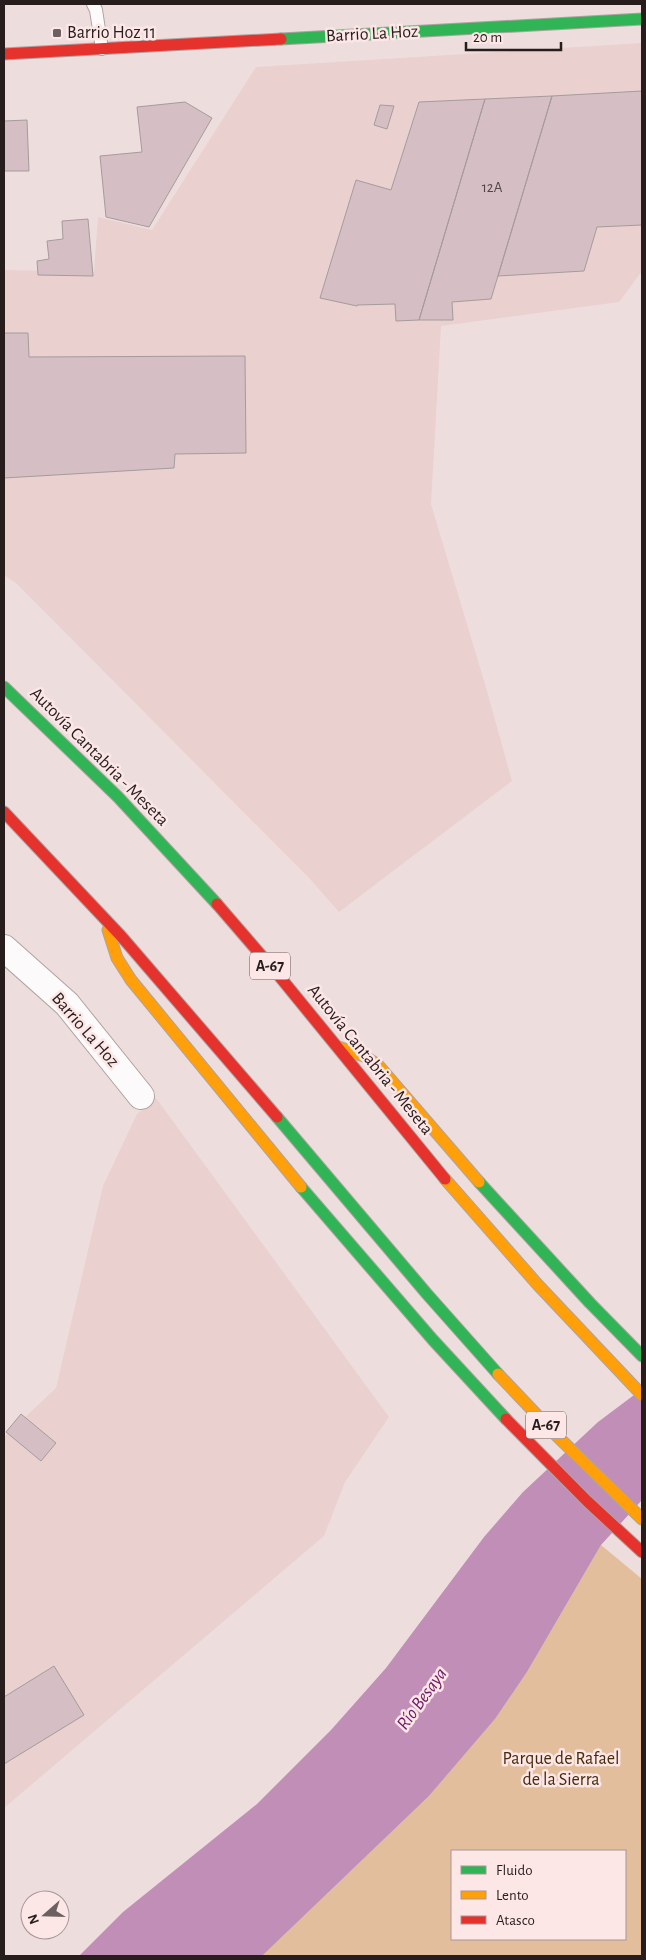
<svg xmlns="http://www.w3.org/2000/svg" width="646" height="1960" font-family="'Alegreya Sans',sans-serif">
	<rect width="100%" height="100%" fill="#eddedd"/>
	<path fill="#ead0cf" d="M642 43V271L619 302 441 326 431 504 485 684 512 781 339 912 310 879 17 584 4 575V270L94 272 98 217 152 230 256 67Z
		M156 1098 389 1417 345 1482 324 1536 4 1808V1437L56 1388 103 1186 137 1114Z"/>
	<path fill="#e3be9d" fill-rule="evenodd" d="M601 1545 642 1579V1956H262L429 1796 495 1719 527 1672ZM452 1851H625V1939H452Z"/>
	<path fill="#c18eb8" d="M642 1389V1500L601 1545 527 1672 495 1719 429 1796 262 1956H79L123 1912 257 1804 331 1730 386 1668 484 1537 523 1492 598 1422Z"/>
	<path fill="#d5bec4" stroke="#a69b9c" d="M642 91V225L597 227 584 271 498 276 552 96Z
		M552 96 491 299 452 302 453 320H419L485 99Z
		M485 99 419 320 396 321 395 304 357 305V306L320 298 356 180 391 190 419 102Z
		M185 102 212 118 149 227 106 217 100 156 142 152 137 107Z
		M380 105 394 106 387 129 374 125Z
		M27 120 29 171H4V121Z
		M88 219 93 276 38 275 37 261 49 259 47 241 63 239 62 221Z
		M4 333H28L29 357 245 356 246 453 175 454 174 468 4 478Z
		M21 1414 56 1443 41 1461 6 1432Z
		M54 1666 84 1715 4 1764V1697Z"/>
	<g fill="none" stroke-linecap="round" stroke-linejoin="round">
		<defs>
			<path id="lane" d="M93 4 96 10 102 49"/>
			<path id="street" d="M4 948 67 1004 141 1096"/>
			<path id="fast" d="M281 39 642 19
				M4 687 118 797 217 904
				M277 1117 427 1294 498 1374
				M479 1182 590 1303 642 1356
				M301 1187 433 1340 506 1419"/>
			<path id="slow" d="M108 930 117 958 131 980 301 1187
				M338 1047 364 1056 378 1065 479 1182
				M445 1179 538 1285 642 1395
				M498 1374 553 1432 642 1519"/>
			<path id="jam" d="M4 54 281 39
				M4 812 121 936 277 1117
				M217 904 280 977 445 1179
				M506 1419 587 1501 642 1552"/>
		</defs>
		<use href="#lane" stroke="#aea3a2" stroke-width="14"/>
		<use href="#street" stroke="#aea3a2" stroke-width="28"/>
		<use href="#fast" stroke="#aea3a2" stroke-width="13"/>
		<use href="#slow" stroke="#aea3a2" stroke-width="13"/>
		<use href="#jam" stroke="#aea3a2" stroke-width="13"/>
		<use href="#lane" stroke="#fcfafa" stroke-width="12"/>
		<use href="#street" stroke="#fcfafa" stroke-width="26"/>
		<use href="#fast" stroke="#30b455" stroke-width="11"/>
		<use href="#slow" stroke="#ff9f0a" stroke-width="11"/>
		<use href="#jam" stroke="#e5322d" stroke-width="11"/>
	</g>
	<rect fill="#6c6160" stroke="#fce6e6" stroke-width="2" x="52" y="28" width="10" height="10" rx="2.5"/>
	<g text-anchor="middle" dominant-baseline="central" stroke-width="5" stroke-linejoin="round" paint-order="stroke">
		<g font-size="15" fill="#524547">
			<text x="492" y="187">12A</text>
		</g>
		<g fill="#fce6e6" stroke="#675959" stroke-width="1">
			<rect x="250" y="952.5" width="40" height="27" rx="4"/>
			<rect x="526" y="1411.5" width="40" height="27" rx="4"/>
		</g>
		<g font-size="16" font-weight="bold" fill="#271d1d">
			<text x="270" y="966">A-67</text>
			<text x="546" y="1425">A-67</text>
		</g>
		<g font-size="18" fill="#271d1d" stroke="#fce6e6" text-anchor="start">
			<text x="67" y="33">Barrio Hoz 11</text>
		</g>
		<g font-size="18" fill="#271d1d" stroke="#fce6e6">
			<text transform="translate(372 34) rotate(-3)">Barrio La Hoz</text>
			<text transform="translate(99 757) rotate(45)">Autovía Cantabria - Meseta</text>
			<text transform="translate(85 1030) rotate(49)">Barrio La Hoz</text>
			<text transform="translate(370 1060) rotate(51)">Autovía Cantabria - Meseta</text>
		</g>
		<g font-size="18" fill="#452b0b" stroke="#fce6e6">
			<text x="561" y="1759">Parque de Rafael<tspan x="561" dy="21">de la Sierra</tspan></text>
		</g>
		<g font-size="19" font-style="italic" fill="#6c1a68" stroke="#fce6e6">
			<text transform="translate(422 1699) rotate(-54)">Río Besaya</text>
		</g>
	</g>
	<rect width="646" height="1960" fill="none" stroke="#271d1d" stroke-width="10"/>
	<rect x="451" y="1850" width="175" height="90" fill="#fce6e6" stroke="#a79696"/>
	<rect x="461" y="1866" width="25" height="8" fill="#30b455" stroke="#a79696"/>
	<text x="496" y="1875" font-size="15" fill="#271d1d">Fluido</text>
	<rect x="461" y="1891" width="25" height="8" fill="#ff9f0a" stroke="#a79696"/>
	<text x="496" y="1900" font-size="15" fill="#271d1d">Lento</text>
	<rect x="461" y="1916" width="25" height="8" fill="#e5322d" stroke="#a79696"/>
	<text x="496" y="1925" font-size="15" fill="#271d1d">Atasco</text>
	<g transform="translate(45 1915) rotate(250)"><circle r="24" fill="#fce6e6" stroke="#a79696"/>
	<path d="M0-4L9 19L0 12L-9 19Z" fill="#6c6160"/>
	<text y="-8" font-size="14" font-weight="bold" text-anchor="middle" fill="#271d1d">N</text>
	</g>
	<path d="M466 42v8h95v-8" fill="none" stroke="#271d1d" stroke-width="2.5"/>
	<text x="473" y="42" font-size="15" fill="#271d1d" stroke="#fce6e6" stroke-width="4" paint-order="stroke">20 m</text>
</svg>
